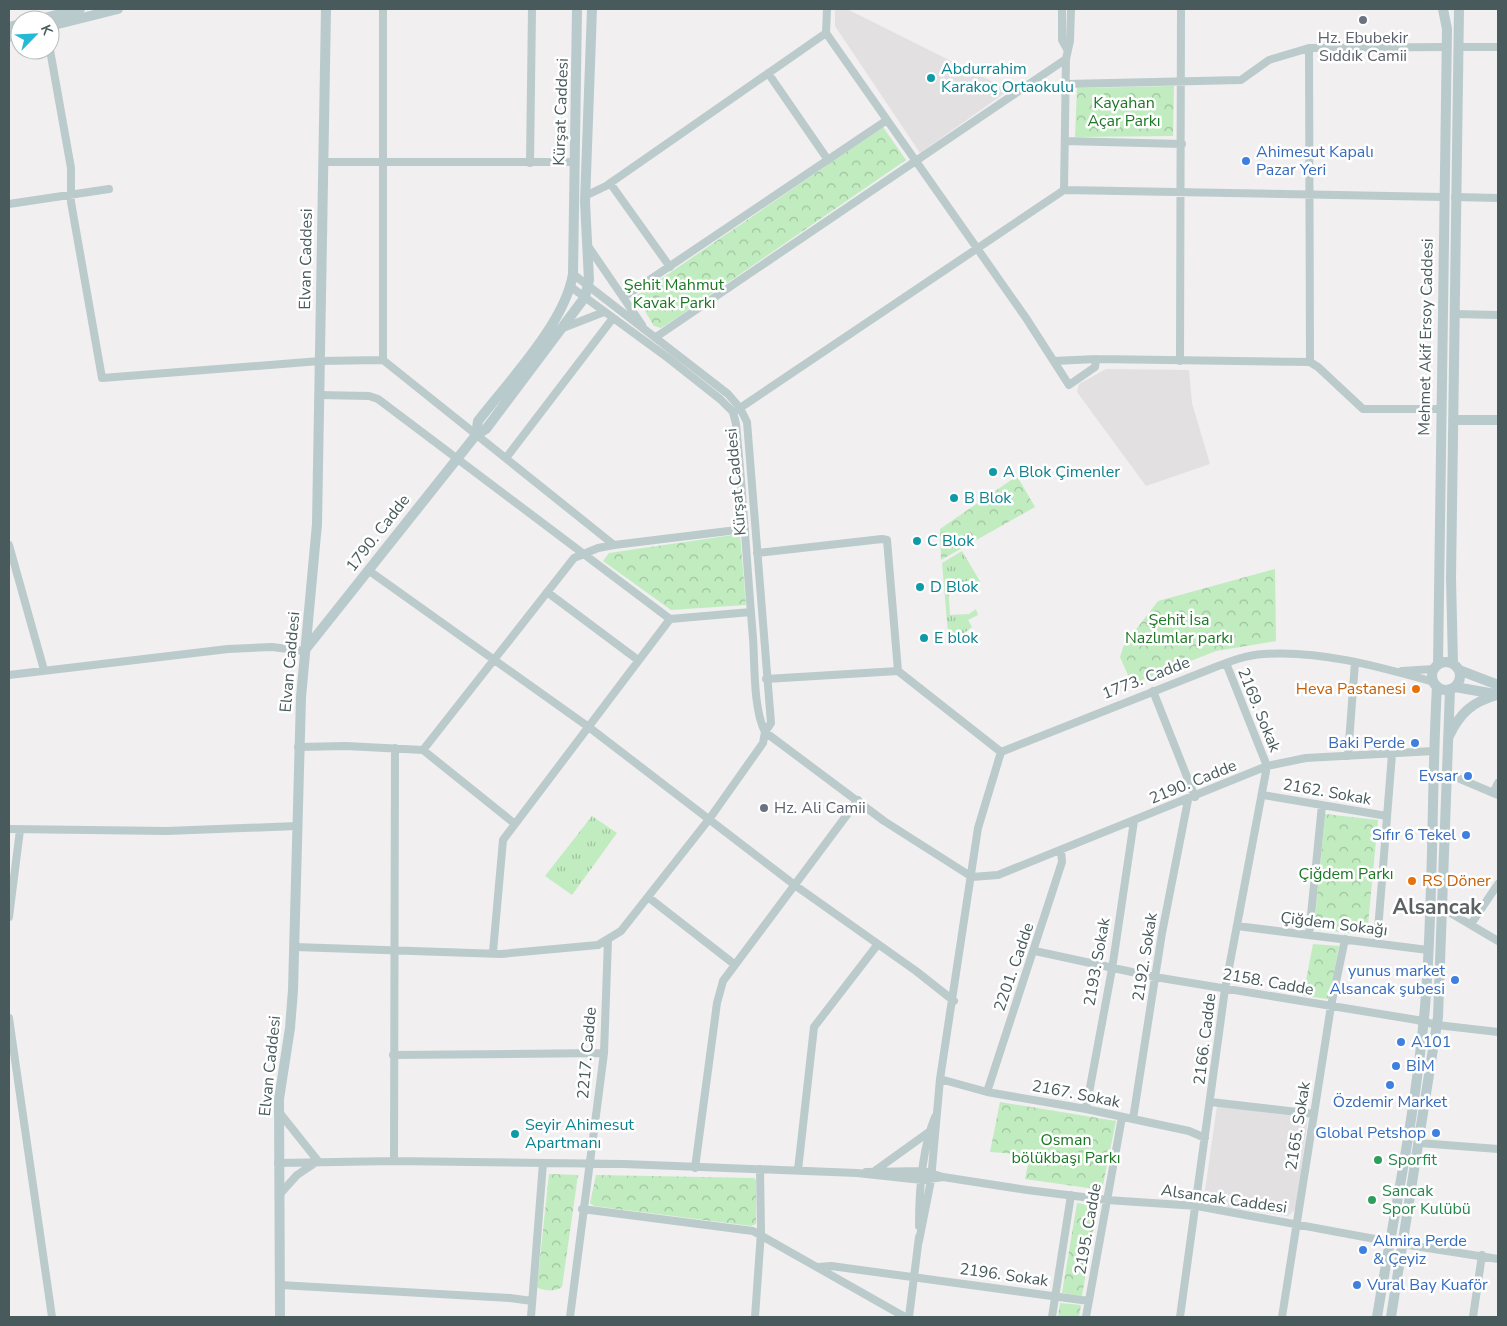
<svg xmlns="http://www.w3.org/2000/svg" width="1507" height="1326" font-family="'Nunito Sans',sans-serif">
	<defs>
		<pattern id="grass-tufts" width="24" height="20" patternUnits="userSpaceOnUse" patternTransform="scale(1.25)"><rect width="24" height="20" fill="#c1ecc0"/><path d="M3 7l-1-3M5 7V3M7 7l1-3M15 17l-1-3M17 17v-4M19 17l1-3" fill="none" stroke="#9fc29f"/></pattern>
		<pattern id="forest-crowns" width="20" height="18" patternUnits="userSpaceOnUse" patternTransform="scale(1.25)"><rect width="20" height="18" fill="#c1ecc0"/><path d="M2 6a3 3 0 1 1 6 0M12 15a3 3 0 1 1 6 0" fill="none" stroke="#9fc29f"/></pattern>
	</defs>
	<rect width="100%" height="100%" fill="#f1eff0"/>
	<path fill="#e2e0e1" d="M835 9H847L1009 90 920 153 835 26Z
		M1106 369 1189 370 1192 403 1210 464 1146 486 1077 392 1079 384Z
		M1217 1106 1308 1118 1296 1209 1288 1216 1208 1205 1204 1197Z"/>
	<path fill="url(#grass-tufts)" d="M962 551 981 583 975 587 969 581 948 584 950 615 969 614 976 609 978 615 968 620 972 627 949 645 942 563Z
		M592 816 617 833 572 895 545 876Z"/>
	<path fill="url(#forest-crowns)" d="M1174 86 1173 136 1075 137 1077 88Z
		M883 127 906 160 672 321 661 328 654 326 636 296Z
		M1017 476 1035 507 941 560 940 529Z
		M740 534 746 605 671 610 603 561 609 553Z
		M1275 569 1276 641 1216 651 1132 684 1120 657 1124 645 1158 601Z
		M1325 814 1378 820 1367 935 1314 929Z
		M1313 944 1339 946 1329 999 1303 996Z
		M1000 1102 1116 1121 1102 1190 1025 1179 1030 1155 990 1152Z
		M549 1174 578 1175 562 1287C556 1292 542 1291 537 1287Z
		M596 1175 754 1178 756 1180V1224L751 1226 594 1206 590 1203Z
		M1077 1203 1094 1206 1097 1209 1082 1296 1062 1293Z
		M1060 1303 1081 1305 1079 1317H1058Z"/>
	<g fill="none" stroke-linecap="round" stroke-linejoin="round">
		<path stroke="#bbcacb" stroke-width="8" d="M383 9V360L614 545
			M827 9 826 33 1026 318 1069 385 1095 367 1096 359
			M1062 9V40L1067 49
			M1458 47H1498
			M50 50 71 168V202L102 378 320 361 383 360
			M768 73 828 160
			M1067 84 1241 80 1269 60 1309 48
			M1065 141 1182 144
			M323 162H575
			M530 163 532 9
			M610 183 670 267
			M1064 190 1066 59 1070 41 1071 9
			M585 196 606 186 826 33
			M1455 197 1498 198
			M9 204 109 189
			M588 246 642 325
			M571 287 668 358 720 399 733 412 736 424C743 495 747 567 753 638 755 665 753 708 765 732L884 821 972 877
			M624 297 887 120
			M1454 314 1498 315
			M563 328 604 312
			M656 337 1066 59
			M1054 361 1096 359 1310 362
			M1180 361 1181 9
			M319 395 369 396 378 399 670 619
			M1440 409H1363L1318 367 1310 362 1309 48 1446 47
			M737 410 1064 190 1443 197
			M506 458 613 318
			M9 545 44 670
			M757 553 882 539 887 540 898 671
			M368 570 590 728 796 886 916 971 954 1001
			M547 592 638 660
			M1402 671 1434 669
			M9 675 228 649 272 647 304 651
			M766 679 898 671 1001 752 978 828 940 1079 931 1180 919 1241
			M1153 691 1195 797
			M298 747 346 746 423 750 574 558 598 548 614 545 745 529
			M423 750 515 824
			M1001 752 1208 670C1226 663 1244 655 1264 654 1321 650 1380 667 1434 682
			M1348 756 1355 662
			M1446 773 1498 795
			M1493 793 1498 783
			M1263 795 1387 816
			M9 829 167 831 297 826
			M972 877 998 875 1267 766 1306 758 1434 751
			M648 897 734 964
			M1444 909 1498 941
			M9 917 20 830
			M1471 924 1498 884
			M1237 926 1428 950
			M1309 935 1322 805
			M1377 943 1392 754
			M295 947 501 954 598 945 621 931 710 818 763 743 765 732 771 723 747 422 740 408 728 394 573 274
			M1035 951 1155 977 1417 1020 1437 1025 1498 1032
			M493 952 503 840 670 619 751 612
			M9 1018 52 1317
			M393 1055 604 1053
			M940 1079 987 1092 1086 1109 1189 1131 1205 1138
			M987 1092 1062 862 1061 850
			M1211 1102 1314 1114
			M1086 1109 1112 969 1134 821
			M1133 1119 1162 933 1188 800
			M1419 1143 1498 1149
			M394 1161 395 748
			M278 1163 394 1161 624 1164 857 1173 922 1180 943 1177
			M695 1168 717 1003 723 981 858 800
			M798 1170 814 1027 878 944
			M876 1170 929 1132
			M866 1172 924 1171 943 1177 1027 1190 1107 1200 1197 1206 1402 1244 1498 1259
			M279 1195 297 1175 318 1161 279 1112
			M582 1209 753 1231 905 1317
			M919 1226C919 1191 922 1149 935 1117
			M818 1267 831 1266 1089 1301
			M280 1285 510 1298 532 1301
			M531 1317 543 1163
			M570 1317 604 1053 608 939
			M755 1317 761 1232 760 1169
			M909 1317 919 1237
			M1052 1317 1071 1195
			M1086 1317 1122 1117
			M1180 1317 1225 989 1267 766 1226 663
			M1282 1317 1331 1006 1345 939
			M1473 1317 1482 1255"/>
		<path stroke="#b9cacc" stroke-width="10" d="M36 20 80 9
			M50 26 118 9
			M9 27 20 24
			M9 37 20 34
			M1453 420H1498
			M476 435 478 421C509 381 565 323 573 274L577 9
			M305 650 476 435 486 429 585 297 589 280 585 202 592 9
			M1432 676a14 14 0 1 1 28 0a14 14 0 1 1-28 0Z
			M1453 664 1451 578 1459 9
			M1438 665 1447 29 1443 9
			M1459 670 1498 685
			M1455 687 1495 694
			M1449 736C1460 713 1472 702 1497 695
			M280 1317 279 1099 290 1028 293 990 301 697 317 524 326 9
			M1377 1317C1394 1214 1416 1111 1425 1007 1434 900 1431 793 1437 686
			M1391 1317 1438 1017 1450 689"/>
	</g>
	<g fill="#6b7280" stroke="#fff" stroke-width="2">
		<circle cx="1363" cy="20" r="5"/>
		<circle cx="764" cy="808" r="5"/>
	</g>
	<g fill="#0f9aa8" stroke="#fff" stroke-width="2">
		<circle cx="931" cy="78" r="5"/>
		<circle cx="993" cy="472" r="5"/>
		<circle cx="954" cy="498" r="5"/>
		<circle cx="917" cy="541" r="5"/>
		<circle cx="920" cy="587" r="5"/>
		<circle cx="924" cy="638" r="5"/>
		<circle cx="515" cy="1134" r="5"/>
	</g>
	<g fill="#3f7fe0" stroke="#fff" stroke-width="2">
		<circle cx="1246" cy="161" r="5"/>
		<circle cx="1415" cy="743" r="5"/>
		<circle cx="1468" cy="776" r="5"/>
		<circle cx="1466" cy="835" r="5"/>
		<circle cx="1455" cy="980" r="5"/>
		<circle cx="1401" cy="1042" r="5"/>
		<circle cx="1396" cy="1066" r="5"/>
		<circle cx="1390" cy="1085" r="5"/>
		<circle cx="1436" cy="1133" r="5"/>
		<circle cx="1363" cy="1250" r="5"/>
		<circle cx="1357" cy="1285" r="5"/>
	</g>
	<g fill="#e8710a" stroke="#fff" stroke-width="2">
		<circle cx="1416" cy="689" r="5"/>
		<circle cx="1412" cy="881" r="5"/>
	</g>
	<g fill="#2e9e5b" stroke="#fff" stroke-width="2">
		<circle cx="1378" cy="1160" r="5"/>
		<circle cx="1372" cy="1200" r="5"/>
	</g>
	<g text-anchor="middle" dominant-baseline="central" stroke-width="5" stroke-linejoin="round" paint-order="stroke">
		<g font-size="16" fill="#5b616d" stroke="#fff">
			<text x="1363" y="38">Hz. Ebubekir<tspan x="1363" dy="18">Sıddık Camii</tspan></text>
			<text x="774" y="808" text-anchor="start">Hz. Ali Camii</text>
		</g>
		<g font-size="16" fill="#0d838f" stroke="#fff" text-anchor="start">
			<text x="941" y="69">Abdurrahim<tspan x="941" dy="18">Karakoç Ortaokulu</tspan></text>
			<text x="1003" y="472">A Blok Çimenler</text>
			<text x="964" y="498">B Blok</text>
			<text x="927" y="541">C Blok</text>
			<text x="930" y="587">D Blok</text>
			<text x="934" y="638">E blok</text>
			<text x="525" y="1125">Seyir Ahimesut<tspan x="525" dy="18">Apartmanı</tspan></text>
		</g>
		<g font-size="16" fill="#1d7826" stroke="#fff">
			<text x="1124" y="103">Kayahan<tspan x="1124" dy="18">Açar Parkı</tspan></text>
			<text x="674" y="285">Şehit Mahmut<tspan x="674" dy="18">Kavak Parkı</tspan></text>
			<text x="1179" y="620">Şehit İsa<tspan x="1179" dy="18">Nazlımlar parkı</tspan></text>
			<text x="1346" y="874">Çiğdem Parkı</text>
			<text x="1066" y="1140">Osman<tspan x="1066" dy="18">bölükbaşı Parkı</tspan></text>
		</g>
		<g font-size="16" fill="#485a5b" stroke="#fff">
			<text transform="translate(561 112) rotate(-88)">Kürşat Caddesi</text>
			<text transform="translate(306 259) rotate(-89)">Elvan Caddesi</text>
			<text transform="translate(1426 337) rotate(-89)">Mehmet Akif Ersoy Caddesi</text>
			<text transform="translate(736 482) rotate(-95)">Kürşat Caddesi</text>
			<text transform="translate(378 533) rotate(-52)">1790. Cadde</text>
			<text transform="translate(290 662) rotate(-85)">Elvan Caddesi</text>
			<text transform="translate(1146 678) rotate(-21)">1773. Cadde</text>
			<text transform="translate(1259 710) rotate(68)">2169. Sokak</text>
			<text transform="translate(1193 782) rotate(-22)">2190. Cadde</text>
			<text transform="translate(1327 792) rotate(10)">2162. Sokak</text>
			<text transform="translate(1334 924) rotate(7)">Çiğdem Sokağı</text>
			<text transform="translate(1145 957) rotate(-81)">2192. Sokak</text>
			<text transform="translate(1097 962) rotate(-80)">2193. Sokak</text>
			<text transform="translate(1014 967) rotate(-71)">2201. Cadde</text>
			<text transform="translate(1268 982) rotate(10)">2158. Cadde</text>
			<text transform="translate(1205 1039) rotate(-83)">2166. Cadde</text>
			<text transform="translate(587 1053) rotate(-85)">2217. Cadde</text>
			<text transform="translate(270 1066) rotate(-84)">Elvan Caddesi</text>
			<text transform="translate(1076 1094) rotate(11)">2167. Sokak</text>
			<text transform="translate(1298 1126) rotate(-81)">2165. Sokak</text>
			<text transform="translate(1224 1199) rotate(8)">Alsancak Caddesi</text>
			<text transform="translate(1088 1229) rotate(-80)">2195. Cadde</text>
			<text transform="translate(1004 1275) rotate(8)">2196. Sokak</text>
		</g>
		<g font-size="16" fill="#366cbe" stroke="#fff" text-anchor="start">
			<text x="1256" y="152">Ahimesut Kapalı<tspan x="1256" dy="18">Pazar Yeri</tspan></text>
			<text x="1405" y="743" text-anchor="end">Baki Perde</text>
			<text x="1458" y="776" text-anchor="end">Evsar</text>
			<text x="1456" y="835" text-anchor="end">Sıfır 6 Tekel</text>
			<text x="1445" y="971" text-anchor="end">yunus market<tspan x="1445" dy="18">Alsancak şubesi</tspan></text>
			<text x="1411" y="1042">A101</text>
			<text x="1406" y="1066">BİM</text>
			<text x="1390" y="1102" text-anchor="middle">Özdemir Market</text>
			<text x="1426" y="1133" text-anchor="end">Global Petshop</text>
			<text x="1373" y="1241">Almira Perde<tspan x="1373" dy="18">&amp; Çeyiz</tspan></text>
			<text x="1367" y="1285">Vural Bay Kuaför</text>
		</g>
		<g font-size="16" fill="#c56008" stroke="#fff" text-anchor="end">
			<text x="1406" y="689">Heva Pastanesi</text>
			<text x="1422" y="881" text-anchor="start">RS Döner</text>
		</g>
		<g font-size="16" fill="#27864d" stroke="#fff" text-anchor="start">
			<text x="1388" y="1160">Sporfit</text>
			<text x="1382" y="1191">Sancak<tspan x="1382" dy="18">Spor Kulübü</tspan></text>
		</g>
		<g font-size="21" font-weight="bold" fill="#5c6263" stroke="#fff">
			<text x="1437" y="907">Alsancak</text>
		</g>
	</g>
	<rect width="1507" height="1326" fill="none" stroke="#485a5b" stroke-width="20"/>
	<g transform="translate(35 35) rotate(66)"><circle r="24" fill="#ffffff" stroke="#b6bdbd"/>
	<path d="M0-4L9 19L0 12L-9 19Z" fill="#25b9d5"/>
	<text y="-8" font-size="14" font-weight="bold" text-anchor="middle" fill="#485a5b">K</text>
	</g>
</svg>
